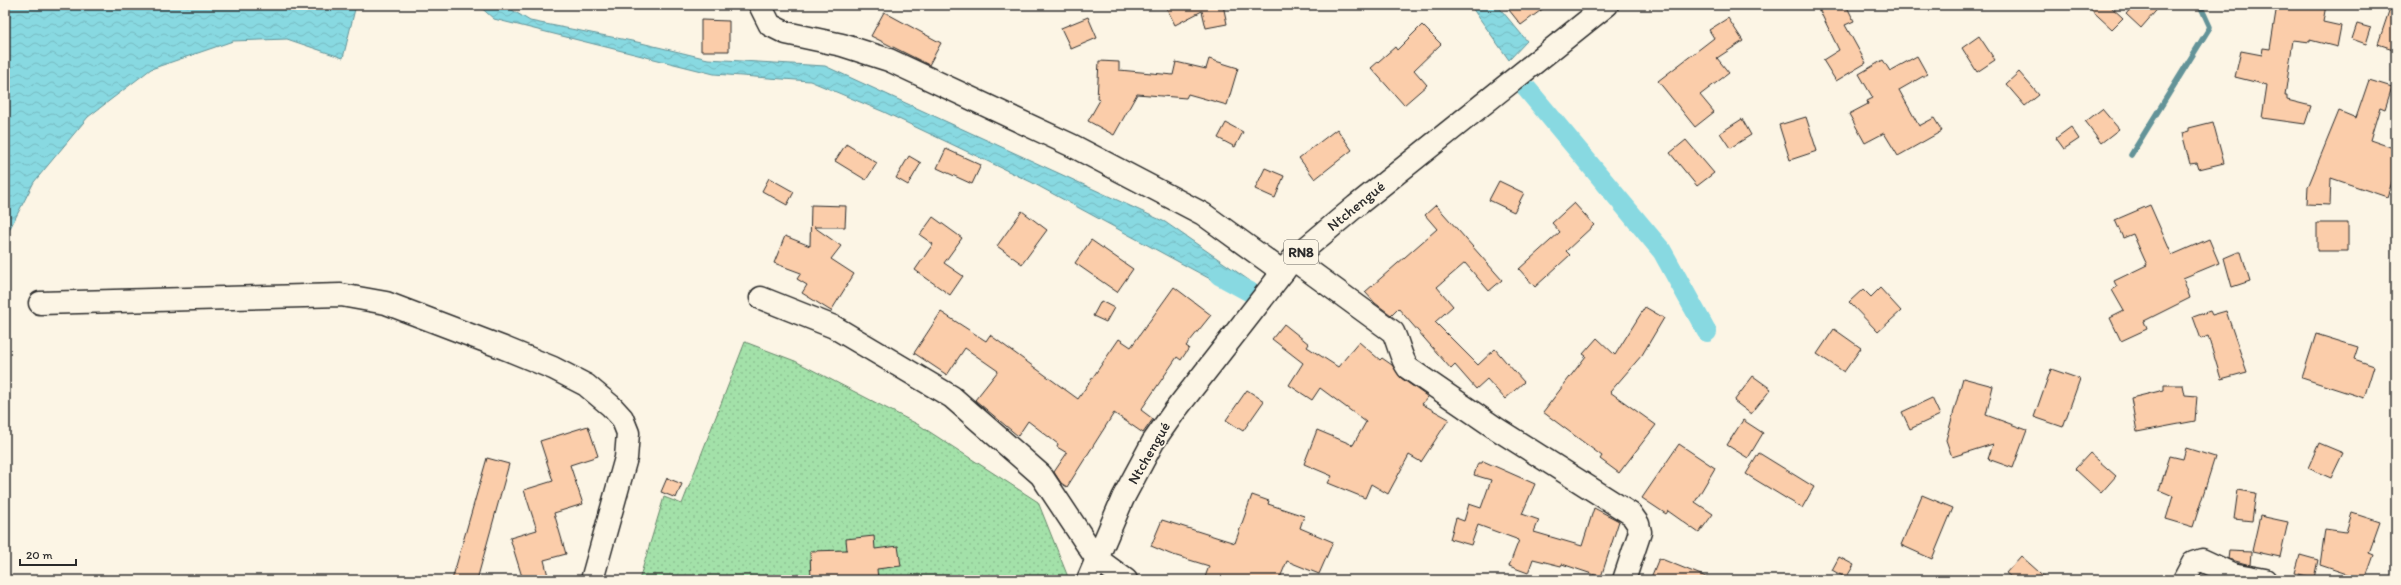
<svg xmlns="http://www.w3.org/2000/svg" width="2401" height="585" font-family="Itim,sans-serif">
	<defs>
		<pattern id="grass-dots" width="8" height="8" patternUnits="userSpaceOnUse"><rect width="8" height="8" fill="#a3e1a9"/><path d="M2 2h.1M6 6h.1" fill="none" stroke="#8cc192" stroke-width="1.8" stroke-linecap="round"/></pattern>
		<pattern id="water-waves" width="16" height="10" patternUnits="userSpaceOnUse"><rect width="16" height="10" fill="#88d9e1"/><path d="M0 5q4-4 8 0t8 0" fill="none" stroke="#76bac1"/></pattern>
	</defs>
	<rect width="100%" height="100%" fill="#fcf5e5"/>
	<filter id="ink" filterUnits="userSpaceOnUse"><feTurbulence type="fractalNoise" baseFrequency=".025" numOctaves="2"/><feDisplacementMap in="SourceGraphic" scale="8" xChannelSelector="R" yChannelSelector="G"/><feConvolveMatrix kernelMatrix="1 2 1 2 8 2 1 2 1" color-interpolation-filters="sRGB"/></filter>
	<g filter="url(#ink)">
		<path fill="url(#grass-dots)" stroke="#67866a" d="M745 342 795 361 919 425 1038 502 1068 577 1067 580H639L664 497 682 504Z"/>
		<path fill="url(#water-waves)" stroke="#639398" d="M5 5H356L343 58 287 39 233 41 151 69 88 117 34 182 5 238Z
			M478 5H504L530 21 637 42 708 59 825 66 1165 222 1250 281 1238 294 1031 182 884 112 810 81 714 74 494 19Z
			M1470 5H1497L1527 41 1509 60Z"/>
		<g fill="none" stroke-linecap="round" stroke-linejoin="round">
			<path stroke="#639398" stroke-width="5.5" d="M2131 155 2210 27 2200 5"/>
			<path stroke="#88d9e1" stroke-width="20" d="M1527 89 1662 251 1707 332
				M1219 275 1250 292"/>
		</g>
		<path fill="#fbcdaa" stroke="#2b2b2b" d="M1165 5H1223L1227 24 1206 28 1202 11 1175 25Z
			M1505 5H1548L1521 25Z
			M1817 5H1846L1854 21 1845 25 1866 63 1836 81 1823 60 1839 50Z
			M2086 5H2109L2123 18 2112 29Z
			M2134 5H2161L2141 28 2126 14Z
			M2277 5H2326L2323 22 2341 26 2337 47 2310 40V42L2293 40 2285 96H2287V100L2311 106 2305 124 2262 118 2267 85 2235 77 2241 51 2262 55 2263 48 2270 49Z
			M2391 5H2396V50L2378 44Z
			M884 12 941 43 929 65 871 36Z
			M1088 17 1097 38 1071 49 1061 28Z
			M1728 18 1743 41 1717 58 1729 73 1700 95 1714 112 1695 127 1658 81 1714 38 1709 30Z
			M701 20 729 21V51H701Z
			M2357 24 2371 28 2366 44 2352 39Z
			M1422 25 1441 44 1414 70 1427 85 1404 105 1371 68 1395 47 1397 50Z
			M1979 36 1995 60 1977 72 1962 48Z
			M1917 56 1927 74 1899 90 1919 126 1934 118 1942 131 1898 156 1884 133 1865 143 1849 114 1868 104 1867 101 1873 98 1859 74 1883 60 1890 71Z
			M1209 59 1238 68 1227 105 1188 94 1186 98 1137 94 1114 135 1088 121 1100 100 1097 99 1099 61 1119 62V70L1173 75 1176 62 1206 69Z
			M2019 72 2039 95 2025 106 2006 84Z
			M2369 80 2392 87 2385 109 2380 107 2370 140 2396 149V170L2387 197 2331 178 2330 205 2307 204 2308 187 2339 111 2356 118Z
			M2102 109 2119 129 2101 143 2085 122Z
			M1806 117 1817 151 1790 160 1779 125Z
			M1742 119 1751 135 1730 148 1720 133Z
			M2213 122 2224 163 2199 169 2197 163 2190 164 2182 133 2189 131V128Z
			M1226 123 1243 132 1235 147 1218 138Z
			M2071 127 2079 139 2064 149 2056 138Z
			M1337 129 1352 150 1315 179 1299 158Z
			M1686 140 1714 173 1697 186 1670 153Z
			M846 144 877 163 866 180 835 161Z
			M946 149 981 165 972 184 937 168Z
			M909 156 921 163 908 185 896 178Z
			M1265 168 1284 176 1275 198 1255 189Z
			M769 178 794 192 787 205 762 191Z
			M1499 181 1524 193 1514 212 1489 200Z
			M1574 203 1594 225 1566 251 1570 255 1535 287 1519 269 1560 232 1552 223Z
			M811 205 846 206 845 227H814L841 246 831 259 854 274 831 311 802 293 807 285 797 279 801 273 774 263 785 236 810 246Z
			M1436 205 1502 280 1489 291 1465 263 1437 287 1453 306 1435 322 1478 365 1495 349 1506 362 1524 382 1505 399 1487 379 1476 389 1455 365 1451 369 1398 308 1391 315 1375 303 1365 292 1437 229 1425 215Z
			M2150 205 2172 255 2209 239 2219 263 2183 278 2190 298 2144 321 2147 329 2121 341 2110 318 2124 311 2112 290 2117 287 2114 281 2147 265 2133 234 2123 238 2115 220Z
			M1022 211 1047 230 1022 264 997 246Z
			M933 217 962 238 944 263 963 276 950 295 915 270 933 244 920 235Z
			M2317 223H2348V251H2317Z
			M1091 240 1133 269 1117 292 1075 263Z
			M2238 252H2241L2250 281 2232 287 2224 258Z
			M1174 287 1211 315 1186 346 1189 348 1181 360 1177 357 1141 410 1153 419 1143 433 1114 413 1067 487 1061 483 1054 472 1067 453 1057 447 1058 444 1028 421 1018 436 975 400 998 371 965 348 947 375 914 353 941 312 986 341 990 335 1078 399 1119 339 1131 347Z
			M1880 288 1901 311 1878 332 1849 302 1863 289 1871 297Z
			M1101 301 1114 308 1106 322 1093 316Z
			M1645 307 1664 318 1642 355 1610 392 1656 425 1619 473 1600 459 1602 456 1543 412 1586 356 1583 354 1597 338 1615 355Z
			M2210 311 2212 315 2226 311 2247 372 2221 379 2208 336 2201 339 2193 317Z
			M1284 324 1309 344 1307 347 1338 367 1359 342 1380 360 1382 358 1392 365 1401 378 1428 397 1422 404 1449 419 1421 462 1409 455 1388 494 1371 484 1365 498 1328 483 1332 476 1304 464 1317 430 1353 445 1366 422 1320 388 1312 400 1289 385 1303 363 1272 339Z
			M1834 329 1861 348 1844 372 1817 354Z
			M2316 334 2358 347 2354 359 2374 366 2364 398 2302 378Z
			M2051 369 2080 379 2063 427 2034 417Z
			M1753 376 1771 389 1751 414 1734 401Z
			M1963 378 1993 386 1986 415 2027 430 2013 468 1988 459 1993 444 1952 457 1946 440Z
			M2164 385H2183L2185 395 2197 396 2195 421 2137 432 2131 398 2164 390Z
			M1247 390 1264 401 1243 431 1226 420Z
			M1932 398 1940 415 1910 429 1902 412Z
			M1743 420 1763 433 1748 458 1727 445Z
			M588 426 598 456 570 465 583 504 554 513 566 554 544 560 549 580H523L510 538 537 530 524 490 553 481 540 441Z
			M2319 443 2343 453 2331 478 2308 468Z
			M1679 444 1715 468 1695 502 1713 514 1699 533 1668 511 1666 514 1642 498Z
			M2186 448 2215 457 2193 527 2166 519 2173 496 2159 490 2170 456 2183 459Z
			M1759 453 1814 487 1802 508 1746 474Z
			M2090 453 2116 476 2101 493 2075 469Z
			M487 458 509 464 477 580H452Z
			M1483 461 1535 484 1522 514 1539 520 1534 532 1582 546 1594 508 1619 521 1601 577 1562 564 1561 566 1533 559 1528 573 1509 566 1519 540 1478 525 1471 545 1450 539 1456 518 1464 521 1469 504 1481 508 1491 480 1474 475 1478 463H1482Z
			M667 478 682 484 676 498 661 492Z
			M2238 490 2256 493 2252 521 2234 519Z
			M1252 495 1269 501 1268 504 1304 516 1300 528 1333 542 1319 574 1287 561 1279 580H1204L1209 566 1170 554 1151 546 1162 520 1235 543Z
			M1922 495 1953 508 1932 559 1901 545Z
			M2352 513 2380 522 2369 553 2374 555 2365 580 2320 565 2325 529 2346 532Z
			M2260 516 2288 522 2280 557 2252 551Z
			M874 536 875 549 898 546 901 566 877 569 878 580H811L810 551 847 550 846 539Z
			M2229 551 2251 552 2250 565 2228 559Z
			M2300 555 2318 560 2314 578 2295 573Z
			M2021 556 2048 580H2015L2006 573Z
			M1839 557 1854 565 1846 578 1832 570Z
			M1659 558 1711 579V580H1650Z"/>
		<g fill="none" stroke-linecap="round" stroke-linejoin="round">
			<defs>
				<path id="street" d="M760 5 770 25 786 33 842 45 889 60 1073 146 1203 214 1283 272
					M1293 259 1393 332C1399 344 1400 357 1408 368L1497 429 1631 514 1638 524 1640 532 1624 580
					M761 298 834 327 952 397 1041 475 1096 558 1126 580
					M40 303 341 295 386 303 504 348 553 368 586 385 611 406 622 418 628 433 626 458 592 580
					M2184 580 2193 563 2202 560 2232 574 2265 580"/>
				<path id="primary" d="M1088 580 1123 498 1153 442 1174 412 1293 259 1356 206 1607 5"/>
			</defs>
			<use href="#street" stroke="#2b2b2b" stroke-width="25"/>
			<use href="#primary" stroke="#2b2b2b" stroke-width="25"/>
			<use href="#street" stroke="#fcf5e5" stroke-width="22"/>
			<use href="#primary" stroke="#fcf5e5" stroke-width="22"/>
		</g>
	</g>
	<g text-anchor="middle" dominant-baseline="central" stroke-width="3.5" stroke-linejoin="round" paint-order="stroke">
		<rect fill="#fcf5e5" stroke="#6a6863" stroke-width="1" x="1284" y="240" width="34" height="24" rx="3"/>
		<g font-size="14" font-weight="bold" fill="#2b2b2b">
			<text x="1301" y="252">RN8</text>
		</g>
		<g font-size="15" fill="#2b2b2b" stroke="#fcf5e5">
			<text transform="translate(1356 206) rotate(-39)">Ntchengué</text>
			<text transform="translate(1149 453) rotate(-60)">Ntchengué</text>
		</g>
	</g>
	<rect width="2401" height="585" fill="none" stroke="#fcf5e5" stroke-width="20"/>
	<rect x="10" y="10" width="2381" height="565" fill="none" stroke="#2b2b2b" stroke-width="1.5" filter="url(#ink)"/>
	<path d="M20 559v6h56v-6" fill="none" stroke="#2b2b2b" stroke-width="2"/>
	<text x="26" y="559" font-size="12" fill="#2b2b2b" stroke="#fcf5e5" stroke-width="3" paint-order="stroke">20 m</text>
</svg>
